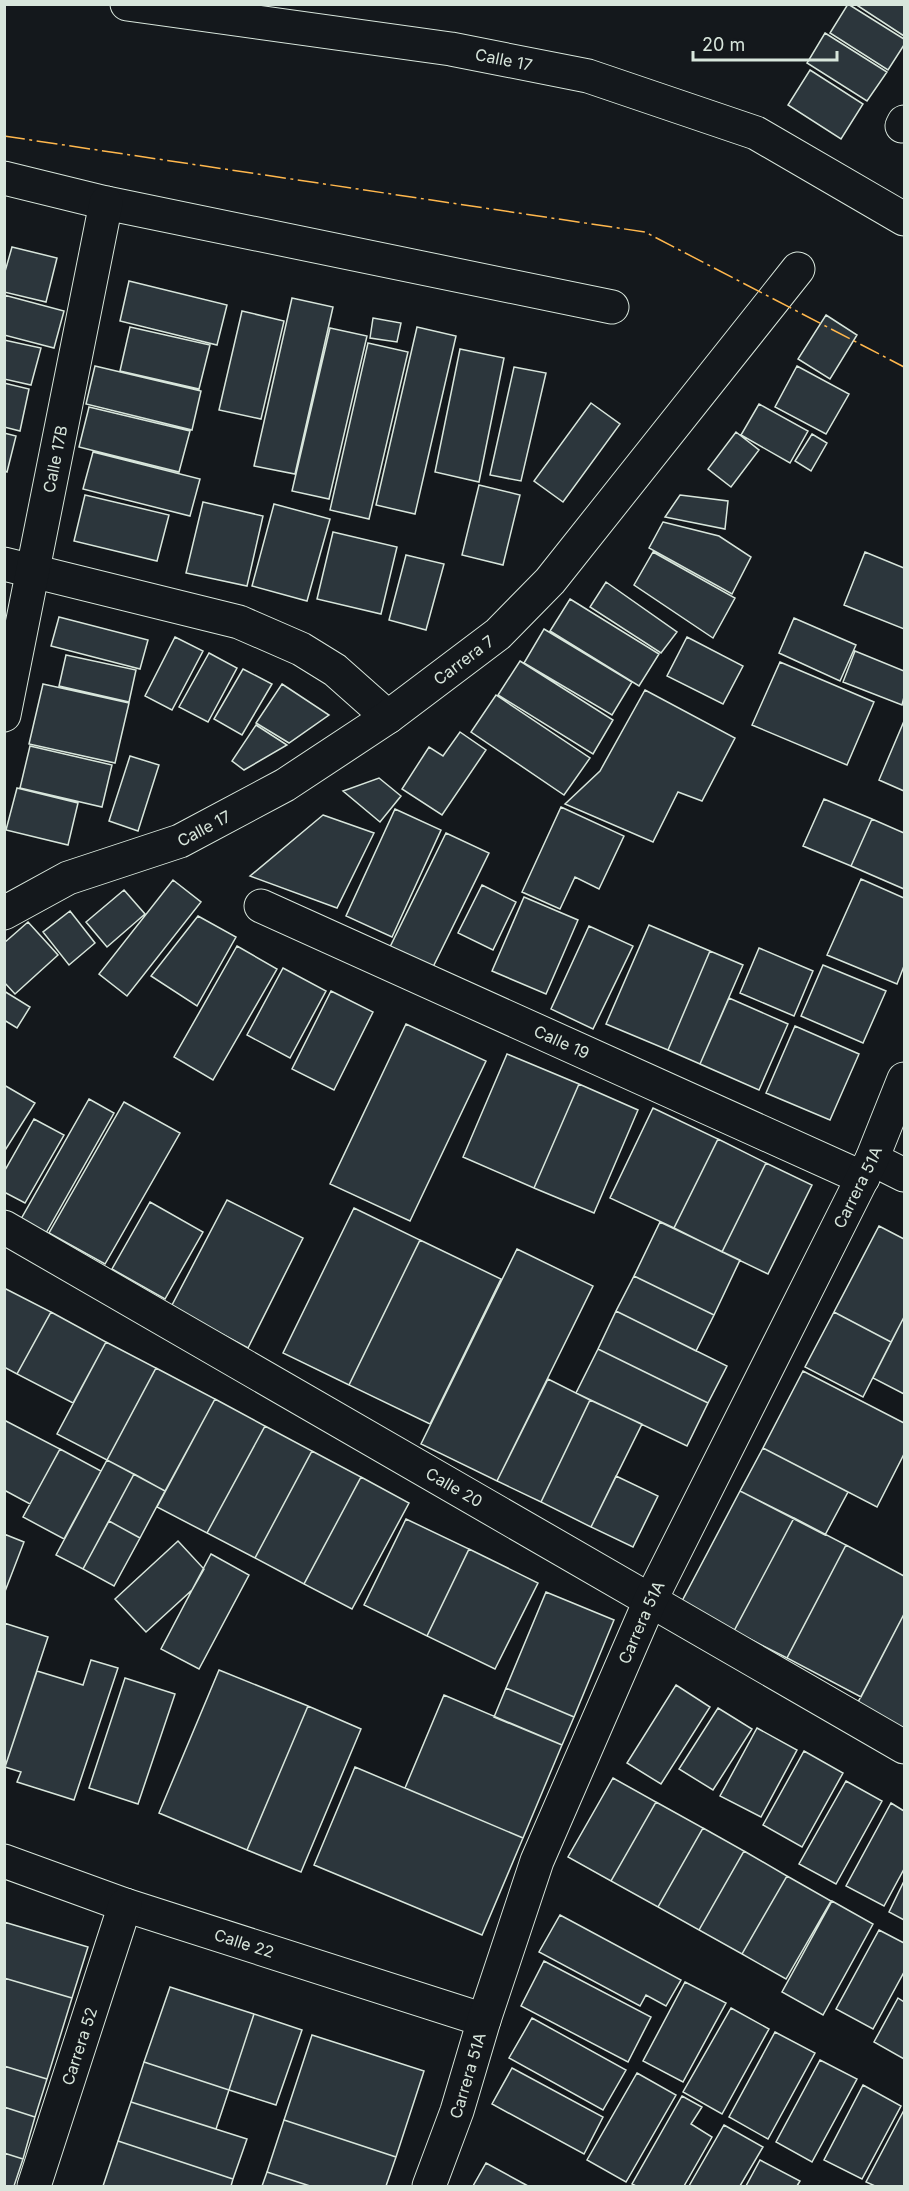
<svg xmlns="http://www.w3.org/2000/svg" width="909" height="2191" font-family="Inter,sans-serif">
	<rect width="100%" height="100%" fill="#14181c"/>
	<path fill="#2c363c" stroke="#d8e6dc" stroke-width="1.5" d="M848 4 904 39V45L888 70 830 33Z
		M855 4H904V36Z
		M825 33 887 72 867 101 807 63Z
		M810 70 863 104 841 139 788 105Z
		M12 247 57 258 46 302 4 292V275Z
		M129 281 227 305 217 345 120 321Z
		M4 295 64 311 54 348 4 335Z
		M292 298 333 307 295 474 254 466Z
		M242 311 284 321 261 419 219 410Z
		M826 315 857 335 830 379 798 359Z
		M373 318 401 323 397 342 370 338Z
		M130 327 210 345 199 389 120 371Z
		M417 327 456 336 415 514 376 505Z
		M330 328 367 336 329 499 292 491Z
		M4 340 41 348 31 385 4 379Z
		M368 343 408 352 369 519 330 510Z
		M460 349 504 358 479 482 435 472Z
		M95 366 201 391 192 430 86 404Z
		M797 366 849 394 826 434 775 407Z
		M514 367 546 373 521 481 490 475Z
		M4 383 29 389 20 431 4 427Z
		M591 403 620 424 563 502 534 481Z
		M759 404 808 431 790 463 741 435Z
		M89 407 190 431 179 472 79 447Z
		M736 432 759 450 731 487 708 469Z
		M4 433 16 436 7 472 4 471Z
		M812 434 827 443 811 471 795 461Z
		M93 452 200 479 190 516 83 489Z
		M479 485 520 495 503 565 462 555Z
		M85 495 169 515 157 561 74 541Z
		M680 495 728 501 725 529 665 517Z
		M203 502 263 516 247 586 186 573Z
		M274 504 330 519 307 601 252 586Z
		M663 522 719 536 751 557 732 594 649 548Z
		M333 532 397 547 381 614 317 599Z
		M653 552 735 598 713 638 634 585Z
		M865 552 904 568V629L844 605Z
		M406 555 444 564 426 630 389 620Z
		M606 582 677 632 661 653 590 607Z
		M570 599 659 654 639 686 550 631Z
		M59 617 148 640 140 669 51 646Z
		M794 618 856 645 840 681 779 653Z
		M544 629 632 682 612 715 524 663Z
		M175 637 203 651 172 710 145 696Z
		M687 637 743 666 723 704 667 676Z
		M855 651 904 671V697L902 705 843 682Z
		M209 653 237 668 208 722 179 707Z
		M66 655 136 670 129 702 59 686Z
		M520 661 613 720 593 754 498 695Z
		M780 662 874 702 847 765 752 725Z
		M243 669 272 684 242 735 214 719Z
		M43 684 129 703 115 763 29 744Z
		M282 684 329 715 289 743 256 723Z
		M645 690 735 738 702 801 678 792 653 842 565 804 600 771Z
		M496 695 590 758 564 795 471 732Z
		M904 721V791L879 780Z
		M256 725 287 745 244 770 232 761Z
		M460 732 486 750 442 815 402 789 429 747 443 756Z
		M30 746 112 765 102 807 20 788Z
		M130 756 159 765 138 831 109 821Z
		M379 778 401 796 380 822 343 791Z
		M17 788 78 803 68 845 6 830Z
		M824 799 872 819 851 866 803 846Z
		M561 807 624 836 599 889 575 877 560 909 522 892Z
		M395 809 441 830 392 937 346 916Z
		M323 815 374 833 337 908 250 876Z
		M872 819 904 833V889L851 866Z
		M446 833 489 853 431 971 388 951Z
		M861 879 904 898V966L897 984 827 955Z
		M173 880 201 902 127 996 99 974Z
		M482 885 516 902 493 950 458 933Z
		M124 890 145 914 107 947 86 922Z
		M524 897 578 920 546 994 492 971Z
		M70 911 95 943 69 965 43 932Z
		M198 916 236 937 197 1006 151 976Z
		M28 922 58 955 15 994 4 982V943Z
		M649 925 710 951 668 1050 606 1024Z
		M589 926 633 946 593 1029 551 1009Z
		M237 946 277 969 213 1080 174 1057Z
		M759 948 813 971 794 1016 740 993Z
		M710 951 743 965 700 1064 668 1050Z
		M823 965 886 991 863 1043 801 1016Z
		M283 968 326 991 290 1058 247 1035Z
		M4 991 30 1007 17 1028 4 1020Z
		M331 991 373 1012 334 1090 292 1069Z
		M729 998 788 1024 759 1090 700 1064Z
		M406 1024 486 1061 410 1221 330 1184Z
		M795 1026 859 1054 830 1120 766 1093Z
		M507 1054 579 1084 534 1188 463 1157Z
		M579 1084 638 1110 594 1213 534 1188Z
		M4 1085 35 1103 4 1152Z
		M89 1099 114 1113 46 1233 21 1219Z
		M124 1102 180 1133 105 1264 49 1233Z
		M653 1108 718 1139 674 1228 610 1198Z
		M34 1119 64 1135 25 1203 4 1192V1172Z
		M718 1139 766 1163 722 1252 674 1228Z
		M766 1163 812 1185 768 1274 722 1252Z
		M227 1200 303 1238 248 1348 171 1307Z
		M150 1202 203 1232 165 1299 112 1269Z
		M354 1208 420 1240 349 1385 283 1353Z
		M660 1222 740 1260 714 1315 634 1276Z
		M879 1226 904 1239V1317L891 1342 834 1312Z
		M420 1240 501 1279 430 1424 349 1385Z
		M517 1249 593 1286 497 1481 421 1444Z
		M634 1276 714 1315 696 1351 616 1311Z
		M4 1288 51 1312 17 1374 4 1367Z
		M616 1311 727 1366 708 1403 598 1349Z
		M51 1312 106 1342 73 1403 17 1374Z
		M834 1312 891 1342 863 1397 805 1367Z
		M904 1317V1394L873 1378Z
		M106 1342 156 1368 107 1460 57 1434Z
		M598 1349 708 1403 687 1446 576 1393Z
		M156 1368 215 1399 165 1491 107 1460Z
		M803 1371 904 1423V1454L877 1507 763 1448Z
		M548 1379 590 1400 541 1502 497 1481Z
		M215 1399 265 1426 207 1533 157 1507Z
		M590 1400 642 1424 591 1527 541 1502Z
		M4 1420 60 1449 30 1504 4 1490Z
		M265 1426 312 1451 255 1558 207 1533Z
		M763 1448 848 1492 825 1535 740 1491Z
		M60 1449 101 1471 64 1539 23 1517Z
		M312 1451 361 1477 304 1584 255 1558Z
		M107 1460 134 1474 83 1569 56 1555Z
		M134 1474 165 1491 140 1538 109 1521Z
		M616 1476 658 1496 633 1547 591 1527Z
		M361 1477 409 1503 352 1609 304 1584Z
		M740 1491 794 1518 734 1631 681 1603Z
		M794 1518 846 1545 787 1658 734 1631Z
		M406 1519 469 1549 427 1636 364 1605Z
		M109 1521 140 1538 114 1586 83 1569Z
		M4 1534 24 1542 4 1594Z
		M178 1541 204 1569 192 1590 146 1632 115 1599Z
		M846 1545 904 1576V1614L861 1697 787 1658Z
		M469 1549 538 1583 495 1669 427 1636Z
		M211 1554 249 1575 199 1669 161 1649Z
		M546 1592 614 1620 574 1717 506 1688Z
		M904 1614V1731L856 1706Z
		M4 1623 48 1637 5 1767H4Z
		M91 1660 118 1668 74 1800 17 1782 21 1772 5 1767 37 1671 83 1685Z
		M219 1670 308 1706 247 1850 159 1813Z
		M125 1678 175 1694 138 1804 89 1788Z
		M676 1685 710 1707 661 1784 627 1763Z
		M506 1688 574 1717 562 1745 494 1717Z
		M444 1695 562 1745 523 1838 405 1788Z
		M308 1706 361 1729 301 1872 247 1850Z
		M718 1708 752 1729 713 1790 679 1769Z
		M757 1728 797 1750 761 1817 720 1796Z
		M804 1751 843 1773 802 1847 763 1825Z
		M355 1767 523 1838 482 1935 314 1865Z
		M613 1778 656 1802 611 1881 568 1857Z
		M846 1781 882 1801 836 1884 799 1864Z
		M656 1802 703 1828 658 1907 611 1881Z
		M891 1803 904 1811V1869L884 1906 846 1886Z
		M703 1828 744 1851 699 1930 658 1907Z
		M744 1851 787 1876 742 1954 699 1930Z
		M787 1876 831 1901 786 1979 742 1954Z
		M904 1881V1920L889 1912Z
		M832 1901 873 1924 823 2015 782 1992Z
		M560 1915 681 1980 666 2006 646 1995 640 2006 539 1952Z
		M4 1922 88 1947 72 1998 4 1978Z
		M879 1930 904 1943V1972L873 2029 836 2009Z
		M544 1961 651 2017 628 2062 521 2006Z
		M4 1978 72 1998 47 2079 4 2066Z
		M685 1982 726 2003 683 2082 643 2061Z
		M170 1987 254 2014 229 2090 144 2062Z
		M898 1998 904 2002V2059L874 2042Z
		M731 2008 769 2029 722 2114 683 2092Z
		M254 2014 302 2030 276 2105 229 2090Z
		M532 2018 626 2070 603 2110 509 2058Z
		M775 2032 815 2053 768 2139 729 2117Z
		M312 2035 424 2071 396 2157 284 2120Z
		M820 2060 857 2079 812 2162 776 2142Z
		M144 2062 229 2090 216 2129 131 2102Z
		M4 2066 47 2079 35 2117 4 2107Z
		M512 2068 603 2117 584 2154 492 2104Z
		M637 2073 676 2095 626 2182 587 2160Z
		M863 2085 901 2106 862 2179 824 2160Z
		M682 2096 702 2107 691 2124 712 2137 684 2186H636L632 2184Z
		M131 2102 247 2139 233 2179 118 2141Z
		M4 2107 35 2117 23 2159 4 2153Z
		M904 2110V2186H875L866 2182Z
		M284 2120 396 2157 386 2186H310L267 2172Z
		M724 2125 763 2147 740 2186H689Z
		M118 2141 233 2179 231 2186H103Z
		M4 2153 23 2159 14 2186H4Z
		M760 2160 800 2181 797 2186H746Z
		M486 2163 528 2186H473Z
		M267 2172 310 2186H262Z"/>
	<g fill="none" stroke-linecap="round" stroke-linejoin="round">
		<defs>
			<g id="minor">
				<path d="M902 126 904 122"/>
				<path d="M4 178 106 203 612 307"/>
				<path d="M4 564 239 622 301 649 335 670 388 717"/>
				<path id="s1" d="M4 715 106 203"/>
				<path id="s2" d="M261 906 863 1178"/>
				<path id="s3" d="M4 913 68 878 180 841 285 785 388 717 498 634 550 581 798 269"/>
				<path d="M872 1159 904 1175"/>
				<path id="s4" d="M4 1227 904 1747"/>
				<path id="s5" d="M4 1861 125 1905 484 2020"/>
				<path id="s6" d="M34 2186 125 1905"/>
				<path id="s7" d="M429 2186 457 2111 484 2020 537 1861 650 1601 872 1159 904 1079"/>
			</g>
			<g id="major">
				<path id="s8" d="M127 4 451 49 588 76 756 133 904 219"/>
			</g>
		</defs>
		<use href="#minor" stroke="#d8e6dc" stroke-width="35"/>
		<use href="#major" stroke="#d8e6dc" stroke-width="35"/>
		<use href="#minor" stroke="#14181c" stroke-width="33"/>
		<use href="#major" stroke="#14181c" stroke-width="33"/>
		<path stroke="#ffb74d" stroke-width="1.5" stroke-dasharray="21 4.5 3 4.5" stroke-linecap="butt" d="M4 136 645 232 904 367"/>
	</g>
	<g text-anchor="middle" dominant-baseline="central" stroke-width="4.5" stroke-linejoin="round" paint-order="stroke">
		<g font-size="16" fill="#d8e6dc" stroke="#14181c">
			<text stroke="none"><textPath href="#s8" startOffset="381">Calle 17</textPath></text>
			<text stroke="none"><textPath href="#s1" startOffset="261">Calle 17B</textPath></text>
			<text stroke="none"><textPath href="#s3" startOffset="528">Carrera 7</textPath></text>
			<text stroke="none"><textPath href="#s3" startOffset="218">Calle 17</textPath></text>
			<text stroke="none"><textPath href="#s2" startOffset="330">Calle 19</textPath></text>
			<text stroke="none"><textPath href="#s7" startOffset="1089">Carrera 51A</textPath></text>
			<text stroke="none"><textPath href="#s4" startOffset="520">Calle 20</textPath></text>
			<text stroke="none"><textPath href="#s7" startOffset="603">Carrera 51A</textPath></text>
			<text stroke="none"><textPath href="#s5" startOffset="254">Calle 22</textPath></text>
			<text stroke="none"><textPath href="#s6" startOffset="147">Carrera 52</textPath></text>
			<text stroke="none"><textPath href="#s7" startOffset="117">Carrera 51A</textPath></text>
		</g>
	</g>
	<rect width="909" height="2191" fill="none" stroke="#d8e6dc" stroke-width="12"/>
	<path d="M693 51v9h144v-9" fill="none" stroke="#d8e6dc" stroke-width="3"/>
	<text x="702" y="51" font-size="18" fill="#d8e6dc" stroke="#14181c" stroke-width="4.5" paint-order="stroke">20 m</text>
</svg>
